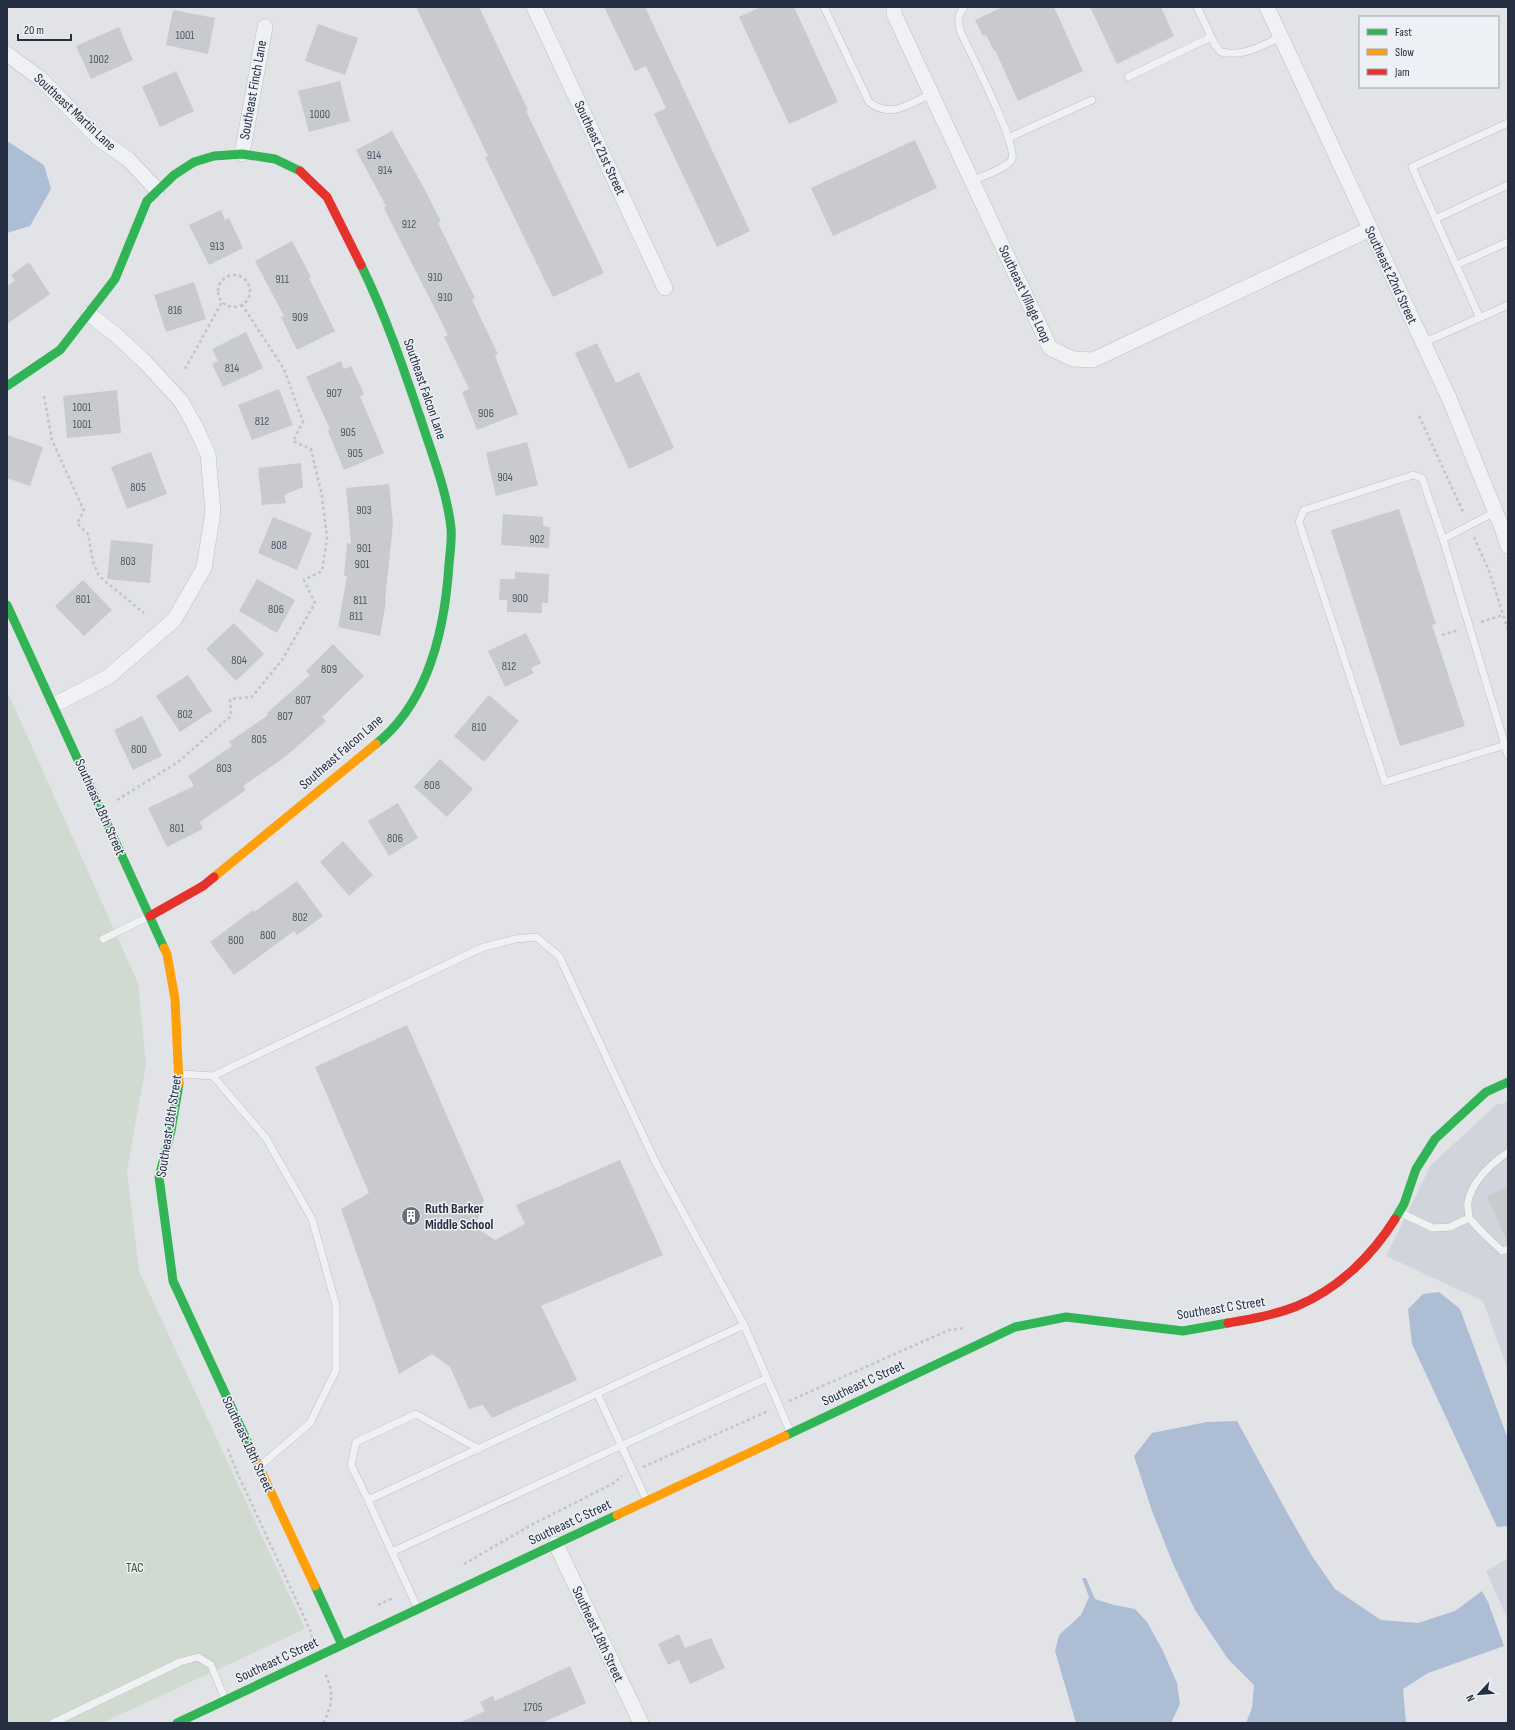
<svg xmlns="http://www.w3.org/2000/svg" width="1515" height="1730" font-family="'Sofia Sans Condensed',sans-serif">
	<rect width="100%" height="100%" fill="#e1e3e6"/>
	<path fill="#d1d4dc" d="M1508 1102V1371L1483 1301 1386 1256 1431 1165 1496 1105Z
		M1508 1558V1620L1486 1571Z"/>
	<path fill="#d0dad0" d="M7 691 138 983 146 1064 127 1171 139 1271 305 1629 102 1723H7Z"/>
	<path fill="#acbdd4" d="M7 141 44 165 51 189 30 226 7 233Z
		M1439 1292 1460 1309 1508 1439V1526L1497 1527 1412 1344 1408 1309 1423 1294Z
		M1237 1421 1289 1516 1312 1556 1335 1589 1381 1620 1418 1623 1455 1611 1482 1591 1488 1602 1504 1646 1428 1673 1403 1689 1406 1723H1246L1252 1708 1254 1685 1228 1659 1195 1610 1173 1564 1152 1511 1134 1456 1152 1433 1207 1422Z
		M1082 1578H1086L1095 1599 1114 1605 1135 1609 1147 1622 1162 1649 1177 1683 1180 1704 1171 1723H1076L1055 1651 1059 1635 1081 1615 1089 1597Z"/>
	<path fill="#c8cace" d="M416 7H479L528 110 526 111 604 273 553 297 485 157 488 156Z
		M604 7H645L750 231 717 247 654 114 666 108 646 66 635 71Z
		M761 7H794L838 102 789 124 739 17Z
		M1003 7H1054L1083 71 1018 101 995 50 994 51 986 35 983 36 975 20Z
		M1090 7H1161L1174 36 1117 64Z
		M173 10 215 18 208 54 166 45Z
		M318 24 358 38 345 75 305 61Z
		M119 27 133 60 91 79 76 46Z
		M176 71 194 111 160 127 142 87Z
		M340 81 350 121 309 132 298 91Z
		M392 131 424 188 441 222 438 223 475 298 472 300 498 354 495 356 518 414 477 430 462 392 469 389 444 337 448 335 384 208 386 206 356 150Z
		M915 140 937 188 833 236 811 188Z
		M221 210 225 220 229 218 243 248 209 265 189 225Z
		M292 241 311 277 309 278 335 331 297 350 281 317 284 316 255 261Z
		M29 262 50 294 7 324V286L15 281 11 275Z
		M194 282 206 319 166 332 154 295Z
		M246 332 263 368 223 387 212 364 218 361 212 349Z
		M597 343 616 383 639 372 674 448 629 469 575 353Z
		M341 361 344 369 351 366 364 394 360 396 384 453 344 470 328 431 330 429 306 377Z
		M279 389 293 425 252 440 238 405Z
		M117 390 121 433 67 438 63 396Z
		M7 435 43 447 30 486 7 478Z
		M527 442 538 485 496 496 486 453Z
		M151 452 167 494 127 509 111 467Z
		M301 463 303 487 284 495 286 503 262 505 258 468Z
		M389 484 393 523 385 601H386L380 636 338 627 347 576H344L347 543 351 544 346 488Z
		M1399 509 1436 624 1432 625 1465 726 1400 746 1331 530Z
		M503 514 543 517V526L550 527 549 548 501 545Z
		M273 517 312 533 297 570 258 553Z
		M111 540 153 544 150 583 107 579Z
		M515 572 549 574 548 603H542V613L507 612V600H499L500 579H515Z
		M257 579 295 600 277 633 239 611Z
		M83 580 112 610 84 636 55 606Z
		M234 623 264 654 236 681 206 649Z
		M526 633 541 663 531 668 534 673 505 687 488 651Z
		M333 644 364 676 322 717 326 721 285 757 243 786 246 790 200 822 203 829 167 847 148 808 194 786 188 776 232 746 229 742 268 715 267 713 310 675 306 671Z
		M188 675 212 711 180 732 156 696Z
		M489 695 519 721 484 762 454 736Z
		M142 716 162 756 133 770 114 730Z
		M440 759 473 789 447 817 414 787Z
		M398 803 418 838 389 856 368 821Z
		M343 841 373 875 349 896 320 862Z
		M297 881 323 916 297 935 294 931 234 975 210 942 253 910 254 912Z
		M407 1025 484 1200 475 1227 495 1240 525 1224 516 1205 620 1160 663 1255 541 1306 577 1380 492 1418 483 1405 469 1409 450 1367 432 1354 399 1374 341 1209 369 1193 315 1067Z
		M1508 1187V1244L1487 1196Z
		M679 1634 685 1648 711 1638 725 1668 690 1684 679 1660 668 1665 658 1644Z
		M570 1666 586 1703 542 1723H459L485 1711 480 1702 493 1696 495 1701Z"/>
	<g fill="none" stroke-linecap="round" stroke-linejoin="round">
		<defs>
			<path id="lane" d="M824 7 869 102C891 119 909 104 931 94
				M964 7C957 16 958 22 961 33 970 52 1017 143 1012 159 1009 167 981 177 972 181
				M1197 7 1215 45 1221 52C1244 57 1260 46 1281 37
				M1128 77 1211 37
				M1008 138 1092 100
				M1435 219 1508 185
				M1456 265 1508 242
				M1480 318 1412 167 1508 123
				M1423 343 1508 305
				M1495 512 1443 539 1508 755
				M1443 539 1422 478 1413 475 1304 510 1299 522 1385 782 1505 745
				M103 939 148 917
				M182 1074 213 1076 266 1138 312 1219 336 1305V1370L310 1423 261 1465
				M213 1076 481 948 515 939 536 937 559 956 655 1161 744 1325
				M1401 1213 1433 1228 1450 1227 1469 1218C1469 1213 1467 1207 1468 1202 1472 1181 1491 1164 1508 1152
				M1469 1218 1483 1233 1502 1251 1508 1249
				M597 1393 646 1499
				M368 1500 744 1325 790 1431
				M392 1552 767 1378
				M417 1607 368 1500 351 1465 356 1442 416 1414 479 1449
				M53 1723 180 1662 198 1657 211 1665 225 1699"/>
			<path id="street" d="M534 7 665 288
				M894 7V14L1050 348 1073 359 1093 360 1370 229
				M1267 7 1449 398 1502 528 1508 546
				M7 54 41 79 99 139 128 159 157 190
				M242 154 265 27
				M54 705 108 677 174 620 204 568 213 512 208 454 195 426 181 401 145 362 116 335 89 314
				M556 1544 641 1723"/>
		</defs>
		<use href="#lane" stroke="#bec0c4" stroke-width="8"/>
		<use href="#street" stroke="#bec0c4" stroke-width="16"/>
		<path stroke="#c2c4c9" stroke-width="2.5" stroke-dasharray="3 3" stroke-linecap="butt" d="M218 291a16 16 0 1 1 32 0a16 16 0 1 1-32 0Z
			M185 369 222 302
			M44 396 52 440 84 511 77 523 88 534 93 562 99 576 144 613
			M1419 416 1464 514
			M1474 537 1489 571 1508 630
			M1481 622 1503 615
			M1442 635 1459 630
			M117 800 178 762 231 716 230 699 252 697 282 660 315 603 304 580 322 571 327 538 322 496 311 449 293 441 303 422 284 369 242 305
			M789 1401 940 1334 949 1330 965 1328
			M228 1449 236 1470 312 1634 311 1639
			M643 1467 768 1411
			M464 1564 533 1524 614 1483 622 1476
			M378 1605 393 1598
			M323 1723C333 1705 334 1692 325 1673"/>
		<use href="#lane" stroke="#f0f1f3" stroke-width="7"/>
		<use href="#street" stroke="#f0f1f3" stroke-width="15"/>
		<path stroke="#30b455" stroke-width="9" d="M361 265C386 316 404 370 422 423 433 457 447 492 451 528 452 540 450 553 449 564 445 628 429 702 376 744
			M7 386 60 350 115 279 147 201 174 175 194 162 214 156 242 154 275 159 300 171
			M7 605 164 948
			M179 1084 171 1131 159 1177 173 1281 254 1456
			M1395 1219 1404 1204 1416 1169 1435 1139 1486 1092 1508 1082
			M785 1436 1015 1327 1066 1317 1183 1331 1228 1323
			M315 1586 342 1645
			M177 1723 617 1515"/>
		<path stroke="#ff9f0a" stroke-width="9" d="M214 877 376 744
			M164 948 167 954 175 999 179 1084
			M254 1456 315 1586
			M617 1515 785 1436"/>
		<path stroke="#e5322d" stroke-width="9" d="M300 171 327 197 361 265
			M150 916 203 886 214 877
			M1228 1323C1251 1319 1275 1315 1297 1306 1338 1289 1372 1256 1395 1219"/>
	</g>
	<defs>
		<symbol id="building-disc" viewBox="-11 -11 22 22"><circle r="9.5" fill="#676d7b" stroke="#edf1f6"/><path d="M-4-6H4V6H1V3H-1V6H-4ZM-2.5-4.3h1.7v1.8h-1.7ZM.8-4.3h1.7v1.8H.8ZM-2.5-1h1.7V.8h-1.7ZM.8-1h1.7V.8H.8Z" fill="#fff"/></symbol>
	</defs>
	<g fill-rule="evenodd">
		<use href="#building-disc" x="400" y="1205" width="22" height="22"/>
	</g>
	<g text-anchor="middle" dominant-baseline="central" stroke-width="3" stroke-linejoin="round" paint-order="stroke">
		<g font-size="12" fill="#505766">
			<text x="185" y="35">1001</text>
			<text x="99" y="59">1002</text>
			<text x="320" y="114">1000</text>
			<text x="374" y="155">914</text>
			<text x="385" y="170">914</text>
			<text x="409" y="224">912</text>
			<text x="217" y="246">913</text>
			<text x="435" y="277">910</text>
			<text x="282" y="279">911</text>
			<text x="445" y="297">910</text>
			<text x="175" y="310">816</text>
			<text x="300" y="317">909</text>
			<text x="232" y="368">814</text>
			<text x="334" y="393">907</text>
			<text x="82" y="407">1001</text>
			<text x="486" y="413">906</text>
			<text x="262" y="421">812</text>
			<text x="82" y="424">1001</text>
			<text x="348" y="432">905</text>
			<text x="355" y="453">905</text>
			<text x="505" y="477">904</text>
			<text x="138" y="487">805</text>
			<text x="364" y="510">903</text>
			<text x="537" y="539">902</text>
			<text x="279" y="545">808</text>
			<text x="364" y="548">901</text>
			<text x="128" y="561">803</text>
			<text x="362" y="564">901</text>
			<text x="520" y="598">900</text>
			<text x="83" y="599">801</text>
			<text x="360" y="600">811</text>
			<text x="276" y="609">806</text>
			<text x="356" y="616">811</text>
			<text x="239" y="660">804</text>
			<text x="509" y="666">812</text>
			<text x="329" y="669">809</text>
			<text x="303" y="700">807</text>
			<text x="185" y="714">802</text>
			<text x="285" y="716">807</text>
			<text x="479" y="727">810</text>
			<text x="259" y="739">805</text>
			<text x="139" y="749">800</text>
			<text x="224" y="768">803</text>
			<text x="432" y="785">808</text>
			<text x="177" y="828">801</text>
			<text x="395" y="838">806</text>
			<text x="300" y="917">802</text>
			<text x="268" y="935">800</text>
			<text x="236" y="940">800</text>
			<text x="533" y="1707">1705</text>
		</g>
		<g font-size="14" fill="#262e41" stroke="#edf1f6">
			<text transform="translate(253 90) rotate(-80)">Southeast Finch Lane</text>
			<text transform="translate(75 112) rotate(43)">Southeast Martin Lane</text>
			<text transform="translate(600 148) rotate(65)">Southeast 21st Street</text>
			<text transform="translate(1391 275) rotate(65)">Southeast 22nd Street</text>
			<text transform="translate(1025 294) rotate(65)">Southeast Village Loop</text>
			<text transform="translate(425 389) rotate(71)">Southeast Falcon Lane</text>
			<text transform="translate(341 752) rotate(-41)">Southeast Falcon Lane</text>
			<text transform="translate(100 807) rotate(66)">Southeast 18th Street</text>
			<text transform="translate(169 1126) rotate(-81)">Southeast 18th Street</text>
			<text transform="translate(1221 1308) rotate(-9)">Southeast C Street</text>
			<text transform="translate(863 1383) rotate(-25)">Southeast C Street</text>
			<text transform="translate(248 1444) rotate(65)">Southeast 18th Street</text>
			<text transform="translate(570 1522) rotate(-25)">Southeast C Street</text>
			<text transform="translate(598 1634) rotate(65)">Southeast 18th Street</text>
			<text transform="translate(277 1660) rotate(-25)">Southeast C Street</text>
		</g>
		<g font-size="14" font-weight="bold" fill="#262e41" stroke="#edf1f6" text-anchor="start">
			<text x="425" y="1208">Ruth Barker<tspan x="425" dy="16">Middle School</tspan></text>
		</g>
		<g font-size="14" fill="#385e32" stroke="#edf1f6">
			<text x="135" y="1567">TAC</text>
		</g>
	</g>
	<rect width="1515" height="1730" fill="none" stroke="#262e41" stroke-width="16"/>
	<rect x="1359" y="16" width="140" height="72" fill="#edf1f6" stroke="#9da3ae"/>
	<rect x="1367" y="29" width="20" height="6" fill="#30b455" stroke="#9da3ae"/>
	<text x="1395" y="36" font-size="12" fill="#262e41">Fast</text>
	<rect x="1367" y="49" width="20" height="6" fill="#ff9f0a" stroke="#9da3ae"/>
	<text x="1395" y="56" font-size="12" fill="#262e41">Slow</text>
	<rect x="1367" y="69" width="20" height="6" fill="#e5322d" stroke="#9da3ae"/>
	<text x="1395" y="76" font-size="12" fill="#262e41">Jam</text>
	<g transform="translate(1479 1694) rotate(244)" stroke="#edf1f6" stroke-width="3" paint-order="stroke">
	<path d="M0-3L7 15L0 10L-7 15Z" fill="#262e41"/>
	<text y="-6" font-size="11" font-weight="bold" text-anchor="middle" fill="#262e41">N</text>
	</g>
	<path d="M18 34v6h53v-6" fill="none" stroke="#262e41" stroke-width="2"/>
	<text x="24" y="34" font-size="12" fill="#262e41" stroke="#edf1f6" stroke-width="3" paint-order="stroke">20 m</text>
</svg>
